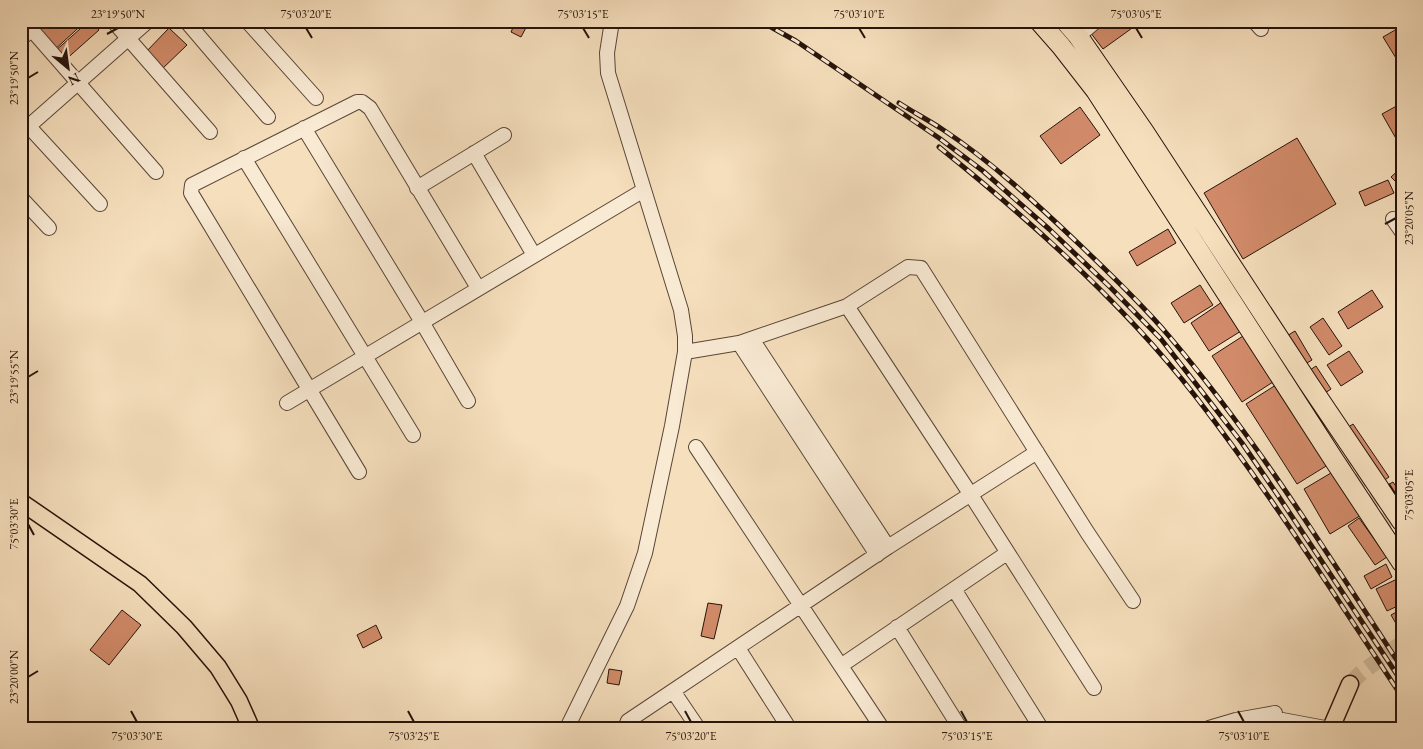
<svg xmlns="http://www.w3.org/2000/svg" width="1423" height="749" font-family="'EB Garamond',serif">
	<rect width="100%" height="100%" fill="#f6dfbd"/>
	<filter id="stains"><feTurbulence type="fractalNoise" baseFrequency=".004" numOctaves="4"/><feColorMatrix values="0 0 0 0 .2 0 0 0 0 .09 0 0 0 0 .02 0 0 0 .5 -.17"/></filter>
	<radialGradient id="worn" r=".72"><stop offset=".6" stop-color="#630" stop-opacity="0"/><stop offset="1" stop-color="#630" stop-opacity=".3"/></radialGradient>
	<path fill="#d28b6a" stroke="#26130a" d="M45 21H86L52 52 33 31Z
		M89 21H91L99 30 63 62 54 52Z
		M516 21 529 22 521 37 511 32Z
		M1105 21H1131L1135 26 1103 49 1090 32Z
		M1402 26V62L1399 63 1383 37Z
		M169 28 187 45 160 71 143 55Z
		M1402 103V149L1382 114Z
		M1080 107 1100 135 1061 164 1040 136Z
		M1297 138 1336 204 1243 259 1204 193Z
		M1402 167V188L1391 177Z
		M1388 180 1394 193 1365 206 1359 192Z
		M1168 229 1176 243 1137 266 1129 252Z
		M1200 285 1213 305 1184 323 1171 303Z
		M1372 290 1383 307 1348 329 1338 312Z
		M1222 302 1241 331 1209 351 1191 323Z
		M1323 318 1342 346 1329 355 1310 327Z
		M1295 331 1312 360 1302 366 1285 337Z
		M1243 336 1273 382 1242 402 1212 356Z
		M1349 351 1363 372 1341 386 1327 365Z
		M1316 366 1331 389 1322 395 1307 372Z
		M1279 383 1331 463 1297 484 1246 404Z
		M1353 424 1389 477 1379 484 1344 430Z
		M1336 470 1363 514 1330 534 1304 489Z
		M1393 482 1402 495V513L1384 487Z
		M1359 518 1387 557 1375 565 1348 526Z
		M1386 564 1392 577 1371 589 1364 576Z
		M1395 580 1402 594V604L1387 611 1376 589Z
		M708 603 722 605 714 639 701 636Z
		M1402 609V625L1398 627 1391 615Z
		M122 610 141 625 109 665 90 650Z
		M376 625 382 638 363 648 357 635Z
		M609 669 622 671 619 685 607 683Z"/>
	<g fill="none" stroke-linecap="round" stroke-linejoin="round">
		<path stroke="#d7c0a2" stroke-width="16" stroke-dasharray="16 8" stroke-linecap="butt" d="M1335 461 1355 474 1376 501 1402 543
			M1350 684 1361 673 1402 643"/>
		<defs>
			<path id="minor" d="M24 21 156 172
				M113 21 210 132
				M186 21 268 117
				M247 21 316 98
				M1254 21 1261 29
				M1078 36 1096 21
				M21 38 32 30
				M21 118 100 204
				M304 128 422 322 468 401
				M21 133 148 21
				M474 153 534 255
				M244 158 413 435
				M417 188 504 135
				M21 198 49 228
				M1393 219 1402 232
				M847 306 971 495 1094 688
				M752 339 888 547
				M739 343 877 555
				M685 352 739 343 847 306 908 267 921 268 1087 532 1133 601
				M287 403 644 190
				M696 447 882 728
				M359 472 191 193 192 185 357 102H362L370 108 478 288
				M954 589 1041 728
				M897 627 960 728
				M738 648 789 728
				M842 665 1007 553
				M673 691 698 728
				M1277 719 1325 728
				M567 728 627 606 645 553 672 426 685 352V336L681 310 608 73 607 53 612 21
				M625 728 628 721 888 547 1037 452
				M1209 728 1236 720 1275 713"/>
			<path id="major" d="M21 502 140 584 184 627 218 667 239 701 251 728
				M1331 728 1350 684"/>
			<path id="highway" d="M1039 21 1061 46 1096 91 1334 460 1402 563
				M1065 21 1078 36 1145 133 1309 384 1402 522"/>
		</defs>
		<use href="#minor" stroke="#5a4637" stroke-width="16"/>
		<use href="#major" stroke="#26130a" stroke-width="19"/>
		<use href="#highway" stroke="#26130a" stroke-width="21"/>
		<use href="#minor" stroke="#f9ead4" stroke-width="14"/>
		<use href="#major" stroke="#f6dfbd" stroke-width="16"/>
		<use href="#highway" stroke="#f6dfbd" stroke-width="19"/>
		<defs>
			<path id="rail" d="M760 21 796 41 939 138 983 171 1049 229 1110 287 1161 339 1242 443 1279 497 1402 682
				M899 103C913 112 928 120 942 129 992 162 1037 204 1080 245 1110 274 1141 303 1168 335 1256 438 1328 555 1402 668
				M939 147C1030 220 1125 305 1196 397 1270 493 1335 596 1402 697"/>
		</defs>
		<use href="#rail" stroke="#26130a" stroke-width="5"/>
		<use href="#rail" stroke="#f9ead4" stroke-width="3" stroke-dasharray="9" stroke-linecap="butt"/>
	</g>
	<path fill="none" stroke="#26130a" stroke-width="2" d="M306 28 312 38M583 28 589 38M859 28 865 38M1136 28 1142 38M107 34 118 28M28 78 38 72M1385 224 1396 218M28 377 38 371M1389 484 1396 495M28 524 34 535M28 677 38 671M131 711 137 722M408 711 414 722M685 711 691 722M961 711 967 722M1238 711 1244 722"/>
	<rect width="1423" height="749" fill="none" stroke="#f6dfbd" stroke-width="55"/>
	<g transform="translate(68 68) rotate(151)" stroke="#f9ead4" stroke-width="4" paint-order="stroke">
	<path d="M0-4L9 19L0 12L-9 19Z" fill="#26130a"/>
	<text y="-8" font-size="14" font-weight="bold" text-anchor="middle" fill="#26130a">N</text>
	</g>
	<rect x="28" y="28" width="1368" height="694" fill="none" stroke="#26130a" stroke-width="2"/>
	<g font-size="12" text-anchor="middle" fill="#26130a">
		<text x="118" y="18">23°19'50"N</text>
		<text x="306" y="18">75°03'20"E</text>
		<text x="583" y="18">75°03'15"E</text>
		<text x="859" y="18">75°03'10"E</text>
		<text x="1136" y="18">75°03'05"E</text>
		<text transform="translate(14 78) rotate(-90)" y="4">23°19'50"N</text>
		<text transform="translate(1409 218) rotate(-90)" y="4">23°20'05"N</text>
		<text transform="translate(14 377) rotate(-90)" y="4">23°19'55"N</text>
		<text transform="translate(1409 495) rotate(-90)" y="4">75°03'05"E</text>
		<text transform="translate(14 524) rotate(-90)" y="4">75°03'30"E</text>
		<text transform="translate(14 677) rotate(-90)" y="4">23°20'00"N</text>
		<text x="137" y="740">75°03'30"E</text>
		<text x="414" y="740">75°03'25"E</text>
		<text x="691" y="740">75°03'20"E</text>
		<text x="967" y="740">75°03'15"E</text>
		<text x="1244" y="740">75°03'10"E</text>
	</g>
	<rect width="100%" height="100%" filter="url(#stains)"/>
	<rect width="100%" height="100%" fill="url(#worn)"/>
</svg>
